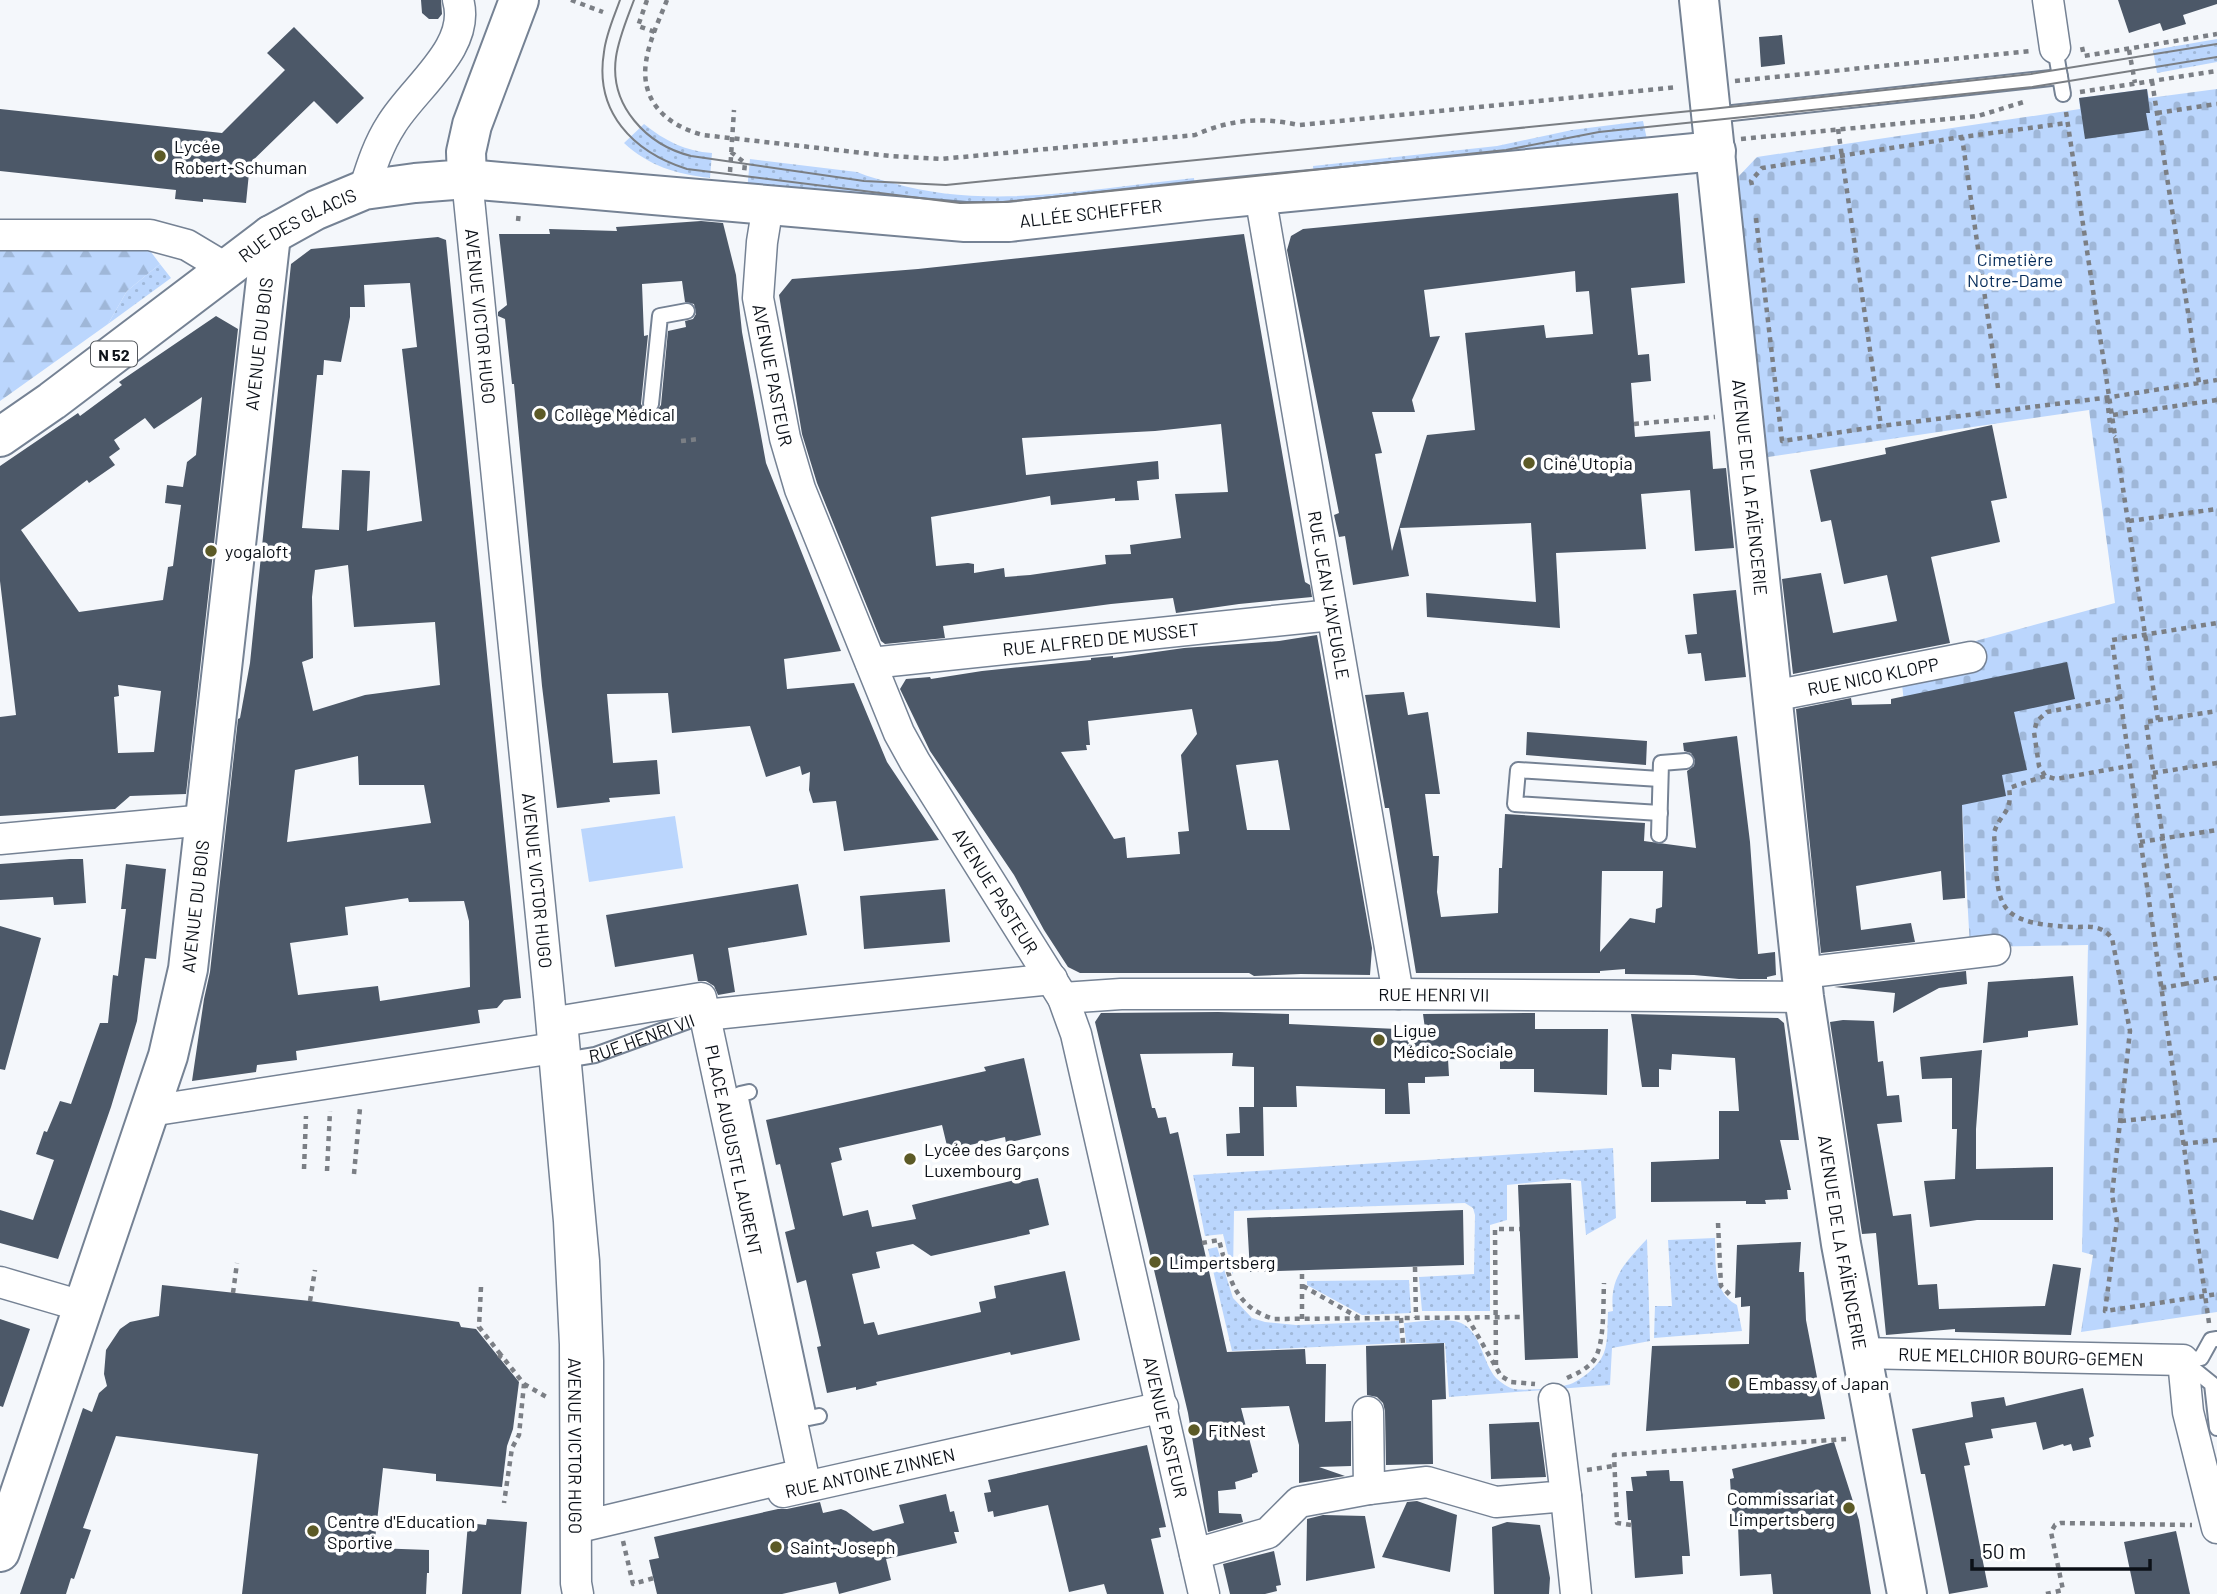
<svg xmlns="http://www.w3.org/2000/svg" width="2217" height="1594" font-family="Barlow,sans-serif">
	<defs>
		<pattern id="grass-dots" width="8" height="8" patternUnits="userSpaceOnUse" patternTransform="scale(1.75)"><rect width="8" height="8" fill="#bbd6fd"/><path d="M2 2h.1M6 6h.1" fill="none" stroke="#9fb7d8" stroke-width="1.8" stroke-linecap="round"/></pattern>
		<pattern id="forest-firs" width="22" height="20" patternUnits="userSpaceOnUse" patternTransform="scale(1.75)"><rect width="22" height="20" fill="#bbd6fd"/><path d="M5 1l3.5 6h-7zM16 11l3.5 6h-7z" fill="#9fb7d8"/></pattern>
		<pattern id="cemetery-stones" width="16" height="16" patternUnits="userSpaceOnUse" patternTransform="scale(1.75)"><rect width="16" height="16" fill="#bbd6fd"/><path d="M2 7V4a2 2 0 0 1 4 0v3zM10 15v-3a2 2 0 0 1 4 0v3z" fill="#9fb7d8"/></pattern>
	</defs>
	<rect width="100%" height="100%" fill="#f4f7fb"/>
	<path fill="url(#grass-dots)" d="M2217 39V62L2157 73 2153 50Z
		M1643 121 1648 144 1314 179 1313 166 1497 146 1572 130Z
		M644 124C665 141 685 151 712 153L710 178C676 174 649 166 624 143Z
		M750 159 857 172C869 177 881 180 893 183 989 211 1096 188 1194 178L1195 189 992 210 747 191Z
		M160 264 171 278 108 324 127 291Z
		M1613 1148 1616 1218 1586 1235 1581 1181 1563 1179 1507 1185V1220L1490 1225V1311H1422L1419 1277 1474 1274 1475 1215 1473 1208 1465 1203 1234 1211 1233 1275 1223 1234 1205 1236 1193 1175Z
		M1715 1238C1716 1263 1712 1292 1737 1305L1742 1331 1654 1338 1655 1306H1672L1668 1240Z
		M1647 1239 1650 1341 1612 1348 1610 1385 1449 1397 1445 1343H1406L1404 1323C1419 1322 1451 1317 1463 1324 1481 1334 1483 1363 1496 1378 1500 1382 1509 1388 1514 1389 1526 1391 1562 1388 1573 1383 1584 1377 1593 1370 1601 1359 1609 1346 1607 1328 1608 1312L1613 1311C1609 1277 1626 1262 1647 1239Z
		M1217 1247 1233 1298 1252 1318 1265 1322 1296 1325 1399 1321 1400 1343 1232 1351 1208 1249Z
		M1409 1280 1411 1313 1362 1315 1307 1285V1281Z"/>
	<path fill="url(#forest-firs)" d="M145 244 160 264 127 291 108 324 0 401V245Z"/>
	<path fill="url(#cemetery-stones)" d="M2147 89 2149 98 2217 89V1312L2081 1332 2093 1255 2082 1252 2088 945 1970 947 1962 807 1916 814 1902 684 1968 643 2115 603 2089 410 1768 457 1738 177 1757 157 2080 109 2079 98Z"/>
	<path fill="#bbd6fd" d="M675 816 683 868 589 882 581 829Z"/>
	<path fill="#4c5868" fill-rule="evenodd" d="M421 0H441L442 14 438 19H429L422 13Z
		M2118 0H2217V4L2183 15 2186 24 2163 31 2160 23 2129 33Z
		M294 27 364 98 337 124 314 101 250 163 246 203 203 199V202L175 199 176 190 0 171V109L222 133 285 70 267 53Z
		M1782 35 1785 64 1761 67 1759 37Z
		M2147 89 2150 113H2146L2149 130 2085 139 2079 98Z
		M1678 193 1685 283 1631 288 1638 355 1649 354 1651 381 1631 383 1635 437 1710 431 1713 469 1726 468 1734 548 1695 551 1690 490 1641 494 1646 549 1556 553 1560 628 1427 617 1426 593 1536 602 1531 523 1400 528 1409 576 1353 585 1345 536 1339 537 1334 515 1339 513 1287 250 1291 236 1303 229ZM1575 271 1576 292 1589 291 1593 334 1546 338 1544 325 1465 333 1475 430 1427 435 1392 551 1375 454 1382 453 1372 412H1415L1412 400 1440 336 1430 337 1424 290Z
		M701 221 723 223 736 275 742 332 766 463 841 651 784 659 787 689 854 683 887 762 939 840 844 851 836 801 813 803 809 790 810 772 802 775 800 766 766 777 750 726 672 733 668 693 607 694 613 763 657 760 660 794 609 798 610 802 557 808 542 686 514 384H512L505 319 498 316V312L507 305 499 234H550L549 229 617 231 616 227ZM682 281 685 302 694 304 696 314 693 319 685 321 686 327 668 331 661 405 656 412 649 413 645 411 641 404 648 335 644 336 642 284Z
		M1244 234 1301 561 1305 582 1310 585 1312 597 1239 604 1176 613 1173 598 1111 604 943 626 945 638 885 644 881 641 817 483 802 434 779 295 792 279 918 269ZM1221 424 1228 492 1175 494 1181 538 1130 545 1131 554 1105 555 1106 564 1030 575 1005 577 1004 568 974 573V564L968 563 936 566 931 517 1050 496 1051 505 1115 498V501L1139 500 1137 481 1159 479 1158 461 1026 475 1022 438 1155 431Z
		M438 237 446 240 521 998 504 1000 497 1008 478 1010 480 1023 296 1051 297 1060 257 1065 256 1072 192 1081 204 999 210 972 238 719 240 718 250 663 291 264 311 249ZM410 283 417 347 402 349 422 521 367 531 370 471 342 470 339 530 302 528 317 375H323L324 360 341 362 350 317V307H365L364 285ZM348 565 354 627 435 622 440 685 365 695 313 711 302 662 313 658 312 597 315 570ZM358 756 359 785H424L431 823 287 842 295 770ZM408 898 409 902 464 901 469 921 470 987 380 1001 378 986 298 995 290 943 348 935 345 907Z
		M216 316 238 329 186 794 130 796 115 809 0 816V717L16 715 0 581V466L78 413 80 416 122 385 119 382ZM202 397 196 455 187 462 183 487 167 485 165 503 181 505 173 566 168 567 163 600 79 612 21 530 87 480 89 483 115 465 109 457 120 449 114 440 145 418 154 429ZM118 685 161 691 154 752 118 753 114 697 119 696Z
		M1992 425 2007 498 1991 501 2000 542 1931 557 1950 643 1793 674 1782 579 1821 573 1833 633 1897 621 1887 575 1844 584 1831 520 1821 522 1810 470 1886 454 1885 448Z
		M1736 590 1746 677 1705 681 1701 653 1688 654 1685 635 1697 634 1693 594Z
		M1317 635 1372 948 1370 975 1301 974 1254 976 1249 973H1080L1068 967 1044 930 1014 875 930 751 900 689 906 679 930 677 931 679 982 671 1091 660V658L1113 656V658L1184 648 1279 641ZM1192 709 1197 734 1181 755 1189 831 1178 832 1180 854 1127 858 1125 837 1114 839 1061 752 1087 750 1086 745H1090L1088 721ZM1278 760 1290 830H1247L1236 765Z
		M2067 662 2075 699 2014 712 2027 770 2002 775 2006 796 1962 805 1965 898 1943 900 1941 871 1856 886 1861 930 1911 923 1915 942 1821 953 1796 709 1851 698 1852 705 1891 704V699Z
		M1404 692 1408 715 1428 712 1440 794H1425L1433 856H1439L1437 892 1441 917 1498 913 1499 868H1502L1505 814 1645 823 1644 841 1696 848 1687 771 1694 766 1695 760 1691 753 1684 751 1683 743 1737 736 1750 842 1758 954 1775 952 1776 975 1767 977V979H1739L1694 975 1625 974V969L1600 971V973H1416L1389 808H1385L1365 695ZM1602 871H1663L1662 907 1656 909 1655 923 1630 918 1600 952Z
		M1527 732 1647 741 1646 765 1526 755Z
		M70 859H83L86 903 54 905 53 897 0 900V864Z
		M126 864 166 869 156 959 145 958 137 1021 111 1107 58 1259 0 1243V1210L33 1220 54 1160 36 1154 44 1131 47 1132 60 1101 71 1104 100 1023H108L113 975 118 976 126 909H121Z
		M798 884 807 935 728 948 735 992 718 995 714 986 706 981H698L693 954 615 967 606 915Z
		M945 889 950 942 864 949 860 896Z
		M0 926 41 938 5 1070 0 1069Z
		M1966 971 1967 984 1939 988 1893 1013 1895 993 1834 987Z
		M2073 976 2078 1025 2028 1031V1037L1983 1043 1988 982Z
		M1218 1012 1289 1014V1024L1397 1029 1400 1041 1426 1036 1423 1014 1535 1013V1029H1608L1607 1095 1534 1092V1069H1500V1060L1448 1059 1449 1076 1425 1077V1083H1408L1410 1114H1385V1089L1296 1086 1297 1107H1263L1264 1156H1227L1226 1134 1240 1133 1239 1107H1254V1067L1232 1066 1233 1053 1140 1054 1152 1108H1155L1158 1118 1166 1117 1170 1134 1178 1132 1227 1352 1305 1349 1306 1364H1326L1325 1422 1351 1421V1466L1319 1467 1345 1476 1299 1483V1445L1289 1406 1241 1408 1258 1472 1252 1474V1477L1235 1482 1236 1489 1218 1491 1219 1513 1241 1514 1243 1522 1208 1532 1188 1413 1095 1022 1101 1013Z
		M1631 1014 1778 1018 1784 1023 1799 1140H1780L1791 1190H1787L1788 1199 1765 1200 1766 1204H1746V1201L1651 1202V1162L1719 1159V1111H1739L1735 1058 1672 1054 1671 1070 1659 1069V1087H1642Z
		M1843 1020 1874 1021 1878 1062 1883 1061 1887 1096 1899 1095 1902 1122 1877 1124 1893 1216 1911 1214 1918 1285 1937 1284 1939 1309 2045 1306 2053 1264 2081 1268 2071 1335 1955 1332V1329L1886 1335 1876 1233 1862 1234 1830 1022Z
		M1982 1050 1976 1129V1169L2053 1167V1220H1977L1930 1227 1924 1181 1955 1179 1957 1129H1952V1078L1922 1079 1920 1057Z
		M1024 1058 1041 1135 1006 1143 1005 1137 948 1150 942 1125 839 1148 842 1160 831 1163 843 1216 868 1210 872 1227 916 1219 912 1205 1019 1179 1020 1182 1038 1178 1049 1225 1029 1230 1030 1234 931 1256 913 1244 876 1252 880 1268 852 1274 864 1324 874 1322 878 1335 981 1312 979 1302 996 1298 994 1286 1065 1271 1080 1340 1011 1355 1010 1352 876 1382 877 1385 856 1390V1387L827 1393 817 1347 821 1346 806 1280 797 1283 785 1232 795 1229 780 1164 776 1165 766 1120 986 1071 984 1067Z
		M1571 1183 1578 1358 1525 1360 1518 1185Z
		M1463 1210 1464 1265 1250 1272 1247 1218Z
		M1801 1242 1799 1272H1804L1806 1320 1825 1419 1646 1431 1652 1346 1749 1344 1750 1306 1741 1307V1297L1735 1298 1737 1245Z
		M162 1285 310 1301 459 1322 461 1327 476 1329 519 1382 513 1429 507 1446 502 1487 436 1481V1474L383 1468 374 1548 429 1550V1573H427L426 1594H242L258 1454 116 1436 83 1528 91 1530 74 1579 71 1578 66 1594H20L83 1408 92 1412 99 1393 107 1386 104 1374 106 1350 120 1329 130 1322 159 1316Z
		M0 1319 30 1329 3 1407 0 1406Z
		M1444 1343 1446 1399 1432 1400 1433 1464 1386 1465 1385 1411 1383 1403 1377 1397 1367 1395 1366 1346Z
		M2083 1388 2094 1436 2089 1438 2091 1447 2073 1451 2071 1444 2064 1446 2063 1444 2043 1450 2036 1422 1991 1429 1993 1438 1965 1443 1970 1465 1964 1466 1988 1587 1949 1594 1925 1474H1921L1912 1429 1973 1417 1971 1402 2004 1397 2006 1406Z
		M1539 1422 1546 1477 1491 1479 1489 1424Z
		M1834 1442 1859 1520 1871 1594H1773L1771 1574 1740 1576 1738 1525 1733 1526 1730 1479 1734 1478 1732 1469Z
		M1147 1445 1166 1527 1159 1528 1161 1537 1151 1539 1164 1594H1107L1104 1584 1069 1592 1048 1505 994 1517 993 1511 988 1512 984 1493 991 1492 988 1480Z
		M1669 1470 1670 1481H1683L1690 1556H1682L1683 1574 1635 1578 1631 1520H1628L1626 1491H1633L1631 1477 1647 1476 1646 1471Z
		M946 1494 950 1512 954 1511 959 1532H954L957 1543 886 1559 891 1580 839 1594 836 1582 782 1594H657L649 1560 659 1558 654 1537 778 1509H787L820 1502 823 1513 841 1509 846 1511 873 1531 904 1523 899 1505Z
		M1417 1501 1457 1515 1450 1572 1382 1557 1407 1502Z
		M1323 1515 1365 1516 1375 1568 1306 1581 1307 1519Z
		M487 1519 527 1522 521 1594H462L468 1523 486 1525Z
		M1507 1522 1540 1525 1550 1578 1549 1594H1494L1492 1527Z
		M2176 1531 2190 1594H2135L2124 1542Z
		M1274 1551 1281 1585 1276 1586 1277 1591 1265 1594H1230L1223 1564Z"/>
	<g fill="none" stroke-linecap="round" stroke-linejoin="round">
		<defs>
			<g id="lane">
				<path d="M2055 48 2063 94"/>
				<path d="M1714 115 2060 77"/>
				<path d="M651 404 660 316 687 311"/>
				<path d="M1660 813 1515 804 1518 770 1660 779"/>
				<path d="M1659 835 1661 763 1686 761"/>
				<path id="s1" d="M564 1052 577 1058 595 1055 705 1015"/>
				<path d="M749 1092 740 1094 809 1418 819 1416"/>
				<path d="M2183 1360 2201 1358 2211 1340 2217 1339"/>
				<path d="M2186 1363 2212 1384 2217 1428"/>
			</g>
			<g id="street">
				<path d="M2048 0 2055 48"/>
				<path id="s2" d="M467 179 549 996 569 1221 575 1344 576 1583 578 1594"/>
				<path d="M364 190C371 168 378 145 391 125 413 88 472 47 458 0"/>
				<path id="s3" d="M1260 195 1398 994"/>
				<path id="s4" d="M768 205 762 242 758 298 785 438 800 489 899 733 915 762 1063 998 1076 1034 1204 1594"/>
				<path d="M0 235H150L187 245 227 269"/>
				<path id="s5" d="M871 663 1332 615"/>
				<path id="s6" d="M1773 696 1971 657"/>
				<path d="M0 839 206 820"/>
				<path d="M1802 973 1995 950"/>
				<path d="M701 998 803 1474 588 1525V1361L584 1261 562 1021Z"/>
				<path id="s7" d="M1063 998 1121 994H1398L1804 997"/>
				<path d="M705 1015 1052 979"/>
				<path d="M150 1111 554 1048"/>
				<path d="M0 1282 85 1307"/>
				<path id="s8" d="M1860 1353 2183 1360 2188 1412 2217 1528"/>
				<path d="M1368 1412 1369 1489"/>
				<path id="s9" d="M783 1492 1163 1407"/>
				<path d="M1566 1496 1576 1594"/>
				<path d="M1195 1554 1268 1533 1299 1502 1369 1489 1427 1482 1496 1502 1566 1496 1554 1399"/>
			</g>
			<g id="secondary">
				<path id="s10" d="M1699 0 1804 997 1841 1244 1907 1594"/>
				<path id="s11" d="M467 179 965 222H1009L1206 200 1716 151"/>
				<path id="s12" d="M0 1552 168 1056 188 969 271 235"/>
			</g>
			<g id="primary">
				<path id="s13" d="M0 437 52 401 271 235 316 210 364 190 415 183 467 179 466 152 472 125 519 0"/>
			</g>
		</defs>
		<use href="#lane" stroke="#758294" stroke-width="18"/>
		<use href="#street" stroke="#758294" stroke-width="33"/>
		<use href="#secondary" stroke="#758294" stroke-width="42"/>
		<use href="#primary" stroke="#758294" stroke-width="42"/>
		<path stroke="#7b7f85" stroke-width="4.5" stroke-dasharray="5 5" stroke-linecap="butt" d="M571 0 603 12
			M647 0 638 26 655 32
			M667 0C659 20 649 41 646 62 640 102 668 126 703 135L890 156 941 159 1195 135C1232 119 1260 117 1299 125L1678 87
			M2082 47 2084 56 2217 34
			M2129 50 2135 83
			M1735 81 2030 51
			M2152 81 2199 383
			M2080 92 2217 71
			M2066 112 2158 720 2146 722 2184 984 2161 988
			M2157 113 2217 104
			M1838 129 1881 426
			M1741 139 1978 116 2027 101
			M731 152 745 163 744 173
			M730 172 734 110
			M1752 185 1751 181 1762 168 1962 137
			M1756 218 1782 441 1881 426 2111 397 2217 380
			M518 221 519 212
			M1998 388 1962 137 2067 123
			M2107 398 2111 433 2115 437
			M2113 415 2217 400
			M1634 424 1715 417
			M681 441 699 439
			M2129 521 2217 509
			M2120 698 2047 712 2037 721 2034 732 2039 766 2045 776 2056 779 2129 766
			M2158 720 2217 711
			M2153 773 2217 763
			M2045 776 2009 788C2013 814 2000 812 1994 833 1999 904 1990 923 2072 927 2089 927 2100 924 2112 938L2130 1031 2112 1195 2117 1221 2105 1311 2217 1294
			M2140 842 2217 830
			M2184 984 2217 978
			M2121 1121 2179 1115
			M2183 1144 2217 1140
			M304 1169 306 1116
			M327 1171 330 1111
			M354 1174 360 1108
			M1718 1223 1721 1286 1733 1298
			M1202 1243 1219 1240C1229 1277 1234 1307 1274 1319L1523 1317
			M1415 1267 1416 1318
			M1303 1286 1359 1318
			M481 1287 479 1327 501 1355
			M233 1293 237 1263
			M310 1301 315 1270
			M1467 1317 1501 1376 1511 1382 1535 1384
			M1401 1318 1403 1344
			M1302 1319V1269
			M2209 1323 2112 640 2217 623
			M499 1358 501 1355 524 1384 519 1435 512 1448 504 1503
			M1496 1365 1495 1229H1520
			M1567 1378C1578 1373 1587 1369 1594 1360 1605 1344 1603 1303 1604 1283
			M524 1384 550 1399
			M1587 1470 1614 1466
			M1631 1525 1617 1523 1614 1455 1846 1439
			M623 1541 633 1584 654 1578
			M2046 1594 2063 1590 2051 1532 2055 1525 2061 1523 2192 1525"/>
		<use href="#lane" stroke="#fff" stroke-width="14"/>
		<use href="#street" stroke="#fff" stroke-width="30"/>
		<use href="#secondary" stroke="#fff" stroke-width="38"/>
		<use href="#primary" stroke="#fff" stroke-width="38"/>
		<path stroke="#7a7e83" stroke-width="2" d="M620 0C614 17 606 34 604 52 594 112 633 152 687 169L960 203 1003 202 1506 150 1599 132 2032 87 2217 57
			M634 0C627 19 619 37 616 57 609 106 647 145 691 156L864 181 946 185 1711 109 2031 74 2217 44"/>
	</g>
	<g fill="#5c5a26" stroke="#fff" stroke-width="2.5">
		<circle cx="160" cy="156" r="7"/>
		<circle cx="540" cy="414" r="7"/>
		<circle cx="1529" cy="463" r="7"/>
		<circle cx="211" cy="551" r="7"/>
		<circle cx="1379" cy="1040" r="7"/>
		<circle cx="910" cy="1159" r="7"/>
		<circle cx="1155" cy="1262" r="7"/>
		<circle cx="1734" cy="1383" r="7"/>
		<circle cx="1194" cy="1430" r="7"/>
		<circle cx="1849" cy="1508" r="7"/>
		<circle cx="313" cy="1531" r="7"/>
		<circle cx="776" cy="1547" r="7"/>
	</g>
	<g text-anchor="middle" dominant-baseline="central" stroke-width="7" stroke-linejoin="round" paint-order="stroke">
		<rect fill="#fff" stroke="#54585d" stroke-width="2" x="91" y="341.5" width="46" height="25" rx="5"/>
		<g font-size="16" font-weight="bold" fill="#0b1017">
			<text x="114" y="354">N 52</text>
		</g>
		<g font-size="18" fill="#0b1017" stroke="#fff" text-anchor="start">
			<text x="174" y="146">Lycée<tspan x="174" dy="21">Robert-Schuman</tspan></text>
			<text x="554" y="414">Collège Médical</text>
			<text x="1543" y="463">Ciné Utopia</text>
			<text x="225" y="551">yogaloft</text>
			<text x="1393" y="1030">Ligue<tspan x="1393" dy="21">Médico-Sociale</tspan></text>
			<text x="924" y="1149">Lycée des Garçons<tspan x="924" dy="21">Luxembourg</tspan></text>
			<text x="1169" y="1262">Limpertsberg</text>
			<text x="1748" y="1383">Embassy of Japan</text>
			<text x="1208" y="1430">FitNest</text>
			<text x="1835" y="1498" text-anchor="end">Commissariat<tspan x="1835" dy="21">Limpertsberg</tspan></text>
			<text x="327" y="1521">Centre d'Education<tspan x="327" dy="21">Sportive</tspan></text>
			<text x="790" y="1547">Saint-Joseph</text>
		</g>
		<g font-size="18" fill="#0b1017" stroke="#fff">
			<text stroke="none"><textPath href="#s11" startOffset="626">ALLÉE SCHEFFER</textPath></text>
			<text stroke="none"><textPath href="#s13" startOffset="366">RUE DES GLACIS</textPath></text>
			<text stroke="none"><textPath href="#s2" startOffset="138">AVENUE VICTOR HUGO</textPath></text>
			<text stroke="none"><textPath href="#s12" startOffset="1242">AVENUE DU BOIS</textPath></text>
			<text stroke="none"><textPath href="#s4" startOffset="172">AVENUE PASTEUR</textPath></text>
			<text stroke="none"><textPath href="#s10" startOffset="490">AVENUE DE LA FAÏENCERIE</textPath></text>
			<text stroke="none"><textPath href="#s3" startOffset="406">RUE JEAN L'AVEUGLE</textPath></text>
			<text stroke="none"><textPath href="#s5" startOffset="231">RUE ALFRED DE MUSSET</textPath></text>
			<text stroke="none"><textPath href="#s6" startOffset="102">RUE NICO KLOPP</textPath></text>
			<text stroke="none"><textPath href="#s2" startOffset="705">AVENUE VICTOR HUGO</textPath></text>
			<text stroke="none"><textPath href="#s4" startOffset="738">AVENUE PASTEUR</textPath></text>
			<text stroke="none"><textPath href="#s12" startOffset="676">AVENUE DU BOIS</textPath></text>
			<text stroke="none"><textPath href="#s7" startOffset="371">RUE HENRI VII</textPath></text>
			<text stroke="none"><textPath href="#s1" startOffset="82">RUE HENRI VII</textPath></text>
			<text transform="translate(734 1150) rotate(78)">PLACE AUGUSTE LAURENT</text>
			<text stroke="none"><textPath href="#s10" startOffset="1251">AVENUE DE LA FAÏENCERIE</textPath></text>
			<text stroke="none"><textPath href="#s8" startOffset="161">RUE MELCHIOR BOURG-GEMEN</textPath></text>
			<text stroke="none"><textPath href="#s4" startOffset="1306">AVENUE PASTEUR</textPath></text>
			<text stroke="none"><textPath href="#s2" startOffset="1272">AVENUE VICTOR HUGO</textPath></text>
			<text stroke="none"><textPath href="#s9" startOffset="89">RUE ANTOINE ZINNEN</textPath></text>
		</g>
		<g font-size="18" fill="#082e5c" stroke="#fff">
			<text x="2015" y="259">Cimetière<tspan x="2015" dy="21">Notre-Dame</tspan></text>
		</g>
	</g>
	<path d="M1972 1559v10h178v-10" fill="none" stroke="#0b1017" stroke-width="3.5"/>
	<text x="1982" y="1559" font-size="21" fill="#0b1017" stroke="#ffffff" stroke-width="5" paint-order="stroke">50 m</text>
</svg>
